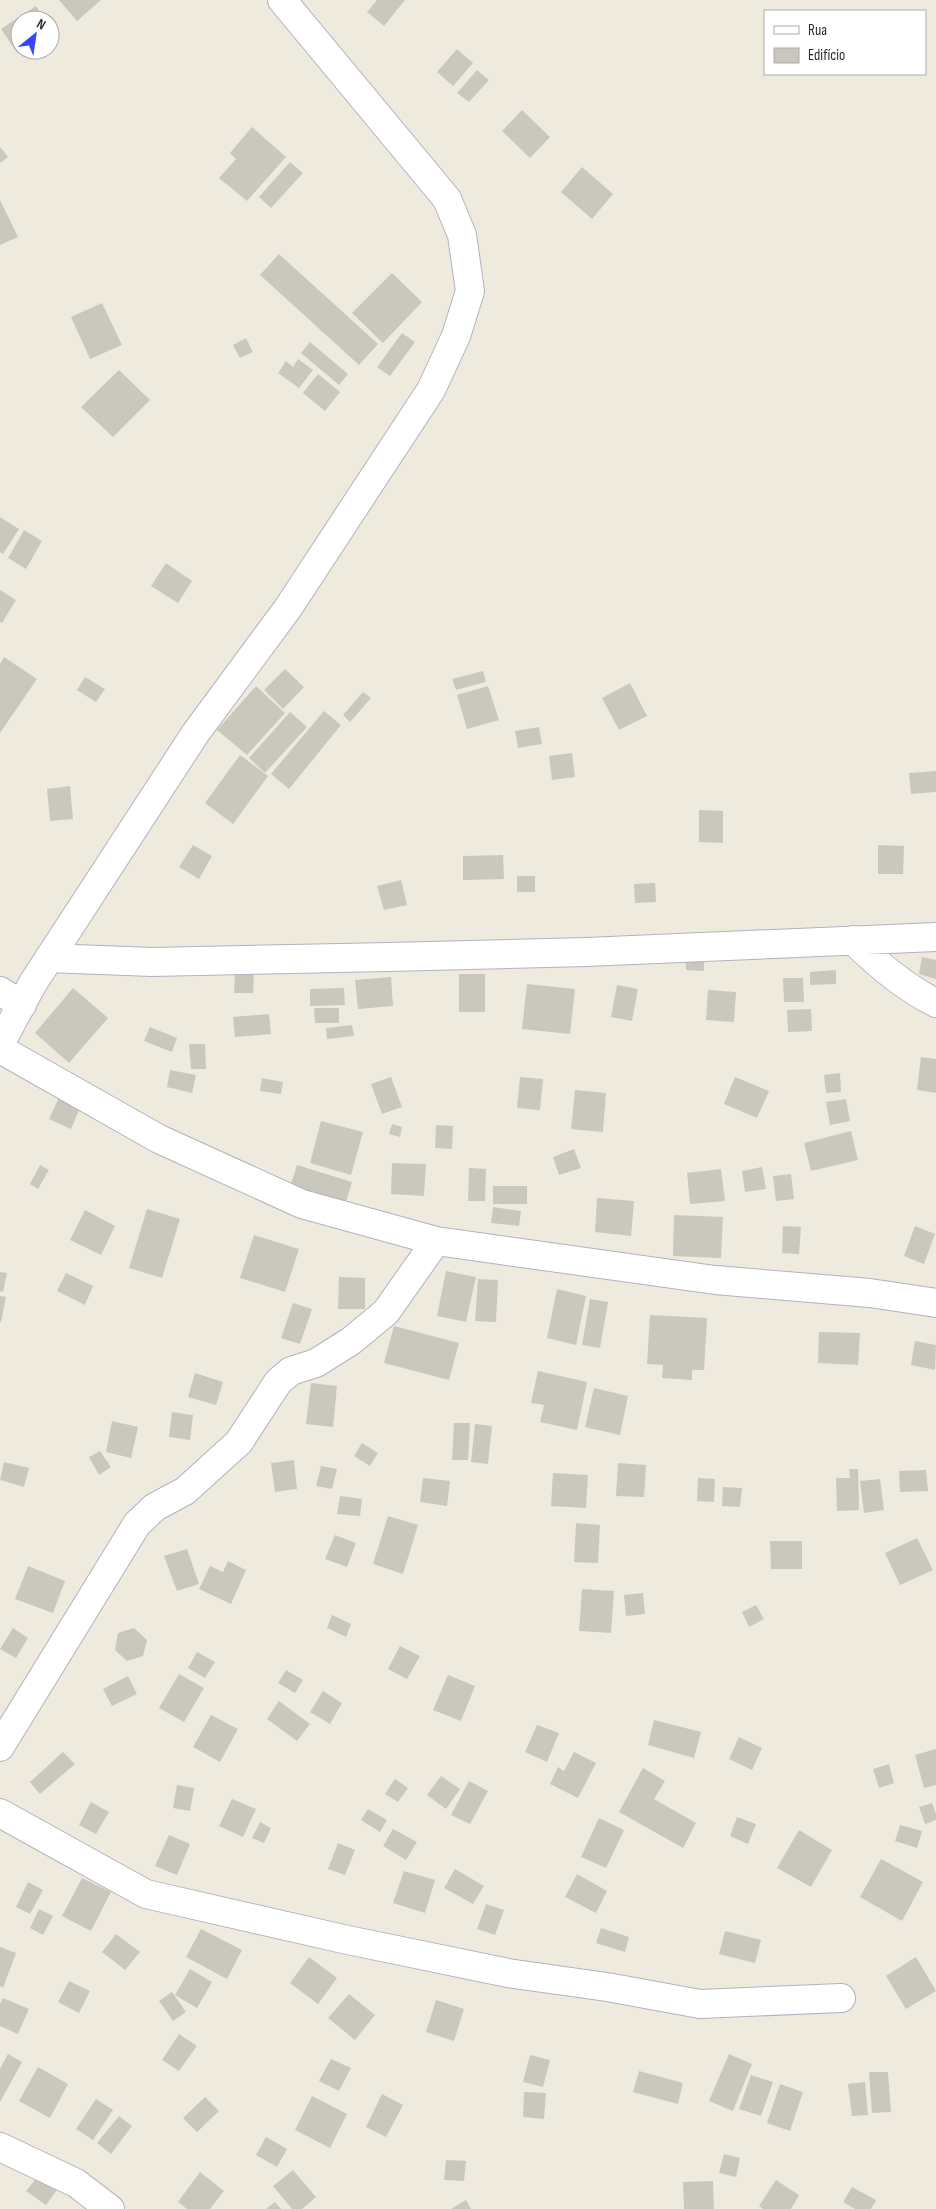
<svg xmlns="http://www.w3.org/2000/svg" width="936" height="2209" font-family="'Sofia Sans Condensed',sans-serif">
	<rect width="100%" height="100%" fill="#efeade"/>
	<path fill="#cac7bd" d="M59 0H101L77 21Z
		M377 0H405L384 26 367 12Z
		M36 6 45 20H20V50H25L18 54 1 29Z
		M457 49 473 63 453 86 437 72Z
		M477 70 489 80 469 102 457 93Z
		M522 110 550 137 530 158 502 131Z
		M252 127 286 157 247 201 219 178 236 159 230 153Z
		M0 147 8 157 0 163Z
		M290 162 303 173 271 208 259 197Z
		M582 167 613 194 592 219 561 192Z
		M0 200 18 237 0 245Z
		M279 254 378 344 359 365 260 275Z
		M392 273 422 302 383 343 352 313Z
		M102 303 122 345 90 359 71 317Z
		M402 333 415 342 390 376 377 367Z
		M246 338 253 352 240 358 233 345Z
		M310 342 348 374 339 385 301 353Z
		M298 359 313 370 299 388 278 373 286 361 293 367Z
		M119 370 150 400 113 437 81 407Z
		M318 374 340 392 325 411 303 393Z
		M0 517 19 529 3 554 0 552Z
		M24 530 42 541 26 569 8 558Z
		M166 563 192 581 178 603 151 586Z
		M0 590 16 600 2 623 0 622Z
		M4 657 37 679 0 733V664Z
		M285 669 304 687 283 709 264 690Z
		M483 671 486 682 456 690 452 679Z
		M85 677 105 689 96 702 77 690Z
		M630 683 647 716 619 730 602 698Z
		M256 686 285 713 247 755 217 730Z
		M488 686 499 720 467 729 457 695Z
		M363 692 371 698 350 722 343 715Z
		M324 711 341 725 289 789 271 774Z
		M290 712 307 727 265 773 249 758Z
		M539 727 542 744 518 748 515 731Z
		M572 753 575 777 552 780 549 756Z
		M240 755 268 776 233 824 205 803Z
		M936 771V792L911 794 909 773Z
		M70 786 73 819 50 821 47 789Z
		M699 810 723 811V843L699 842Z
		M193 845 212 856 199 879 179 867Z
		M878 845 904 846 903 874H878Z
		M503 855 504 879 463 880V856Z
		M517 876H535V892H517Z
		M401 880 407 905 384 910 377 886Z
		M655 883 656 902 635 903 634 884Z
		M686 957 704 958V971L686 970Z
		M922 957 936 960V979L919 974Z
		M235 970 254 971 253 993H234Z
		M836 970V984L810 985V972Z
		M459 974H485V1012H459Z
		M391 977 393 1006 358 1009 355 980Z
		M783 978H803L804 1002H784Z
		M527 984 575 989 570 1034 522 1029Z
		M617 985 638 989 632 1021 611 1017Z
		M73 988 108 1018 69 1063 35 1033Z
		M344 988 345 1005 310 1006V989Z
		M708 990 736 992 734 1022 706 1020Z
		M314 1008H339V1023H315Z
		M811 1009 812 1031 788 1032 787 1010Z
		M269 1014 271 1034 235 1037 233 1017Z
		M352 1025 354 1036 327 1039 326 1028Z
		M150 1027 177 1038 172 1052 144 1041Z
		M189 1044H205L206 1069H191Z
		M921 1057 936 1059V1093L917 1090Z
		M170 1070 196 1075 192 1093 167 1087Z
		M840 1073 841 1092 826 1093 824 1075Z
		M391 1077 402 1107 382 1114 371 1084Z
		M520 1077 543 1079 540 1110 517 1108Z
		M735 1077 769 1091 757 1118 724 1104Z
		M262 1078 283 1082 281 1094 260 1091Z
		M575 1090 606 1093 603 1132 571 1129Z
		M61 1093 82 1103 71 1129 49 1119Z
		M846 1099 850 1121 830 1125 826 1102Z
		M321 1121 363 1132 351 1175 310 1163Z
		M392 1124 402 1127 400 1137 389 1134Z
		M436 1125 453 1126 452 1149 435 1148Z
		M851 1131 858 1160 811 1171 804 1143Z
		M574 1149 581 1168 559 1175 553 1157Z
		M392 1163 426 1164 424 1196 391 1194Z
		M40 1165 49 1170 38 1189 30 1184Z
		M297 1165 352 1182 345 1205 290 1187Z
		M762 1167 766 1189 745 1192 742 1171Z
		M469 1168 486 1169 485 1201H468Z
		M721 1169 725 1201 690 1204 687 1173Z
		M791 1174 794 1199 776 1201 773 1176Z
		M493 1186H527V1204H493Z
		M597 1198 634 1201 631 1236 595 1232Z
		M493 1207 521 1211 519 1226 491 1223Z
		M147 1209 180 1219 162 1278 129 1268Z
		M85 1210 115 1226 101 1255 70 1240Z
		M674 1215 723 1217 721 1258 673 1256Z
		M783 1226 801 1227 799 1254 782 1253Z
		M915 1226 935 1234 924 1264 904 1256Z
		M254 1235 299 1249 285 1292 240 1278Z
		M446 1271 476 1277 466 1322 437 1316Z
		M0 1272 7 1273 3 1292 0 1291Z
		M66 1273 93 1286 85 1305 57 1291Z
		M339 1277 365 1278V1309H338Z
		M478 1279 498 1280 496 1322 475 1321Z
		M557 1289 586 1296 576 1345 547 1338Z
		M0 1296 6 1297 1 1322H0Z
		M590 1299 608 1302 600 1348 582 1345Z
		M293 1303 312 1309 300 1344 281 1338Z
		M650 1315 707 1318 704 1370H692V1380L662 1378 663 1365 647 1364Z
		M394 1326 459 1343 449 1380 384 1363Z
		M819 1332 860 1333 858 1365 818 1363Z
		M915 1341 936 1345 935 1370 911 1365Z
		M538 1371 587 1382 577 1430 540 1422 544 1405 531 1403Z
		M195 1373 223 1382 216 1405 188 1397Z
		M311 1383 337 1386 333 1427 306 1424Z
		M594 1388 628 1396 620 1435 585 1427Z
		M172 1412 193 1415 190 1440 169 1437Z
		M112 1421 138 1427 131 1458 106 1452Z
		M454 1423H470L468 1460H452Z
		M475 1424 492 1426 488 1464 471 1462Z
		M362 1443 378 1453 370 1466 354 1456Z
		M100 1451 111 1467 99 1475 89 1457Z
		M294 1460 297 1489 275 1492 271 1463Z
		M4 1462 29 1468 24 1487 0 1480Z
		M618 1463 646 1465 644 1497 616 1496Z
		M321 1466 337 1469 332 1489 316 1486Z
		M849 1469H858L859 1510 837 1511 836 1478H850Z
		M926 1470 928 1491 900 1492 899 1471Z
		M553 1473 588 1475 586 1508 551 1506Z
		M423 1478 450 1481 447 1506 420 1502Z
		M698 1478 715 1479 714 1502 697 1501Z
		M880 1479 884 1510 864 1513 860 1481Z
		M723 1487 742 1488 740 1507 722 1506Z
		M340 1496 362 1499 360 1516 337 1514Z
		M388 1516 418 1525 403 1574 373 1564Z
		M576 1523 600 1525 598 1563 574 1562Z
		M335 1535 356 1543 347 1567 325 1559Z
		M917 1538 933 1570 900 1585 885 1553Z
		M770 1541H802V1569H771Z
		M187 1549 199 1584 177 1591 164 1556Z
		M228 1561 246 1570 231 1604 199 1589 210 1566 223 1572Z
		M28 1566 65 1581 53 1613 15 1599Z
		M582 1589 614 1591 611 1633 579 1631Z
		M643 1593 645 1614 626 1616 624 1595Z
		M756 1605 764 1619 749 1627 742 1612Z
		M332 1615 351 1624 346 1637 327 1628Z
		M13 1628 28 1638 16 1658 0 1649Z
		M134 1628 147 1640 143 1656 127 1661 115 1650 118 1633Z
		M400 1646 420 1656 407 1679 388 1669Z
		M197 1652 215 1662 205 1678 188 1668Z
		M286 1670 303 1680 295 1693 278 1683Z
		M179 1674 204 1688 184 1722 159 1708Z
		M448 1675 475 1686 461 1721 433 1710Z
		M128 1676 137 1694 112 1706 103 1689Z
		M323 1691 342 1703 330 1724 310 1712Z
		M279 1701 310 1724 297 1741 267 1719Z
		M211 1715 238 1729 220 1762 193 1747Z
		M654 1720 701 1732 694 1758 648 1745Z
		M537 1725 559 1733 547 1762 525 1752Z
		M739 1737 762 1748 752 1770 729 1759Z
		M936 1749V1785L924 1788 915 1755Z
		M63 1752 75 1764 40 1794 30 1782Z
		M574 1752 596 1763 578 1798 550 1784 558 1767 564 1771Z
		M889 1764 894 1783 879 1788 873 1769Z
		M643 1768 665 1781 654 1799 696 1823 683 1848 619 1812Z
		M441 1776 460 1789 446 1809 427 1795Z
		M395 1779 408 1788 398 1802 385 1794Z
		M469 1781 488 1791 470 1824 451 1815Z
		M177 1785 194 1788 190 1811 173 1808Z
		M232 1799 256 1809 243 1837 219 1826Z
		M91 1802 109 1812 96 1834 79 1825Z
		M932 1803 936 1814V1820L925 1824 919 1807Z
		M368 1809 387 1820 380 1832 361 1820Z
		M737 1817 756 1824 748 1844 730 1836Z
		M599 1818 624 1830 606 1868 581 1857Z
		M260 1822 271 1828 264 1843 252 1838Z
		M900 1825 922 1831 917 1848 895 1841Z
		M393 1829 417 1842 406 1860 383 1846Z
		M799 1830 832 1850 811 1887 777 1868Z
		M169 1835 190 1844 177 1875 155 1866Z
		M338 1843 355 1850 345 1875 328 1869Z
		M881 1859 923 1882 902 1921 860 1897Z
		M455 1869 484 1886 473 1904 444 1888Z
		M404 1871 435 1880 425 1913 393 1903Z
		M577 1874 607 1891 596 1913 565 1897Z
		M82 1878 111 1892 91 1931 62 1916Z
		M28 1882 43 1890 30 1914 16 1907Z
		M486 1904 504 1910 495 1935 477 1929Z
		M39 1909 53 1916 43 1935 30 1928Z
		M601 1928 629 1937 625 1952 596 1943Z
		M201 1929 242 1950 227 1979 186 1957Z
		M725 1931 761 1940 755 1963 719 1954Z
		M116 1934 140 1952 125 1970 102 1952Z
		M0 1947 16 1953 3 1988 0 1986Z
		M309 1957 337 1978 318 2004 290 1983Z
		M916 1957 936 1991 906 2009 886 1976Z
		M190 1969 212 1982 197 2008 175 1995Z
		M69 1981 90 1991 79 2013 58 2002Z
		M172 1992 186 2012 173 2021 159 2001Z
		M349 1994 375 2015 355 2040 328 2018Z
		M3 1998 29 2009 18 2034 0 2026V2004Z
		M436 2000 464 2009 454 2041 426 2032Z
		M179 2034 197 2046 179 2071 162 2060Z
		M8 2054 22 2062 0 2102V2069Z
		M729 2054 752 2064 733 2111 709 2101Z
		M530 2055 550 2060 543 2087 523 2082Z
		M331 2059 351 2068 339 2091 319 2081Z
		M38 2067 68 2084 50 2118 19 2101Z
		M639 2071 683 2083 678 2104 633 2092Z
		M869 2072H888L891 2112 872 2113Z
		M751 2075 773 2082 761 2116 739 2109Z
		M865 2082 868 2115 852 2116 848 2084Z
		M780 2084 803 2092 790 2131 767 2123Z
		M524 2092 546 2093 544 2119 523 2117Z
		M382 2094 403 2105 386 2137 366 2127Z
		M312 2096 347 2114 330 2148 295 2130Z
		M205 2097 219 2111 197 2132 183 2118Z
		M96 2099 113 2110 93 2140 76 2129Z
		M119 2116 132 2126 111 2154 97 2143Z
		M266 2137 287 2149 277 2167 256 2155Z
		M724 2154 740 2158 736 2177 719 2173Z
		M446 2160 466 2161 464 2181 444 2180Z
		M293 2170 316 2197 302 2209H292L273 2186Z
		M200 2172 224 2191 210 2209H187L178 2202Z
		M38 2176 57 2190 46 2205 26 2191Z
		M776 2180 799 2195 791 2209H763L759 2206Z
		M713 2181 714 2209H684L683 2182Z
		M852 2187 876 2200 871 2209H855L843 2202Z
		M466 2200 471 2209H451Z
		M275 2202 281 2209H266Z"/>
	<g fill="none" stroke-linecap="round" stroke-linejoin="round">
		<defs>
			<path id="minor" d="M853 940C878 965 904 987 936 1003
				M49 958 152 962 389 957 586 952 936 937
				M0 991 22 1005
				M0 1049 159 1139 302 1204 436 1241 715 1280 870 1293 936 1303
				M0 1747 137 1524 155 1507 185 1491 239 1442 278 1382 291 1371 316 1363 351 1341 386 1312 436 1241
				M0 1813 146 1894 343 1939 508 1973 607 1987 700 2004 841 1998
				M0 2147 76 2183 110 2209"/>
			<path id="tertiary" d="M0 1044 33 983 195 734 288 608 431 390 456 336 470 291 462 235 447 199 282 0"/>
		</defs>
		<use href="#minor" stroke="#b2b2c1" stroke-width="30"/>
		<use href="#tertiary" stroke="#b2b2c1" stroke-width="30"/>
		<use href="#minor" stroke="#fff" stroke-width="28"/>
		<use href="#tertiary" stroke="#fff" stroke-width="28"/>
	</g>
	<rect x="764" y="10" width="162" height="65" fill="#ffffff" stroke="#ababab"/>
	<rect x="774" y="26" width="25" height="8" fill="#ffffff" stroke="#ababab"/>
	<text x="808" y="35" font-size="15" fill="#2c2c2c">Rua</text>
	<rect x="774" y="48" width="25" height="15" fill="#cac7bd" stroke="#ababab"/>
	<text x="808" y="60" font-size="15" fill="#2c2c2c">Edifício</text>
	<g transform="translate(35 35) rotate(30)"><circle r="24" fill="#ffffff" stroke="#ababab"/>
	<path d="M0-4L9 19L0 12L-9 19Z" fill="#3b45ff"/>
	<text y="-8" font-size="14" font-weight="bold" text-anchor="middle" fill="#2c2c2c">N</text>
	</g>
</svg>
